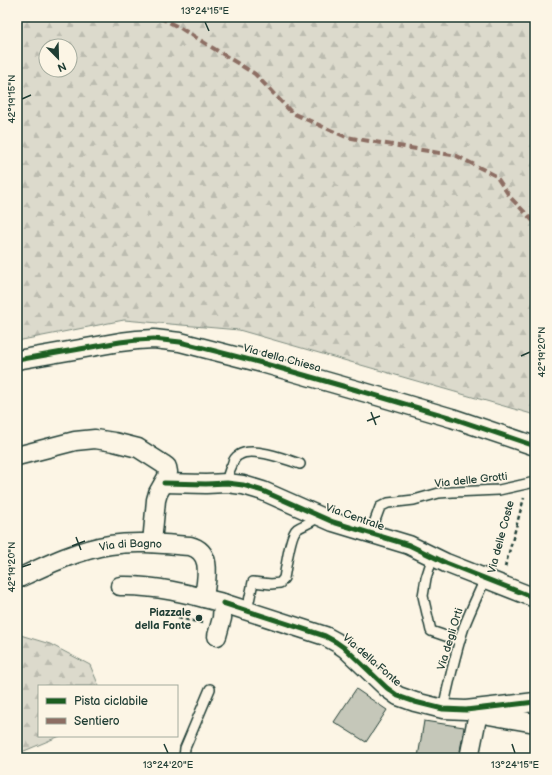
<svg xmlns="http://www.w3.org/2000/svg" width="552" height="775" font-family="'Balsamiq Sans',sans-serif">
	<defs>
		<pattern id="forest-firs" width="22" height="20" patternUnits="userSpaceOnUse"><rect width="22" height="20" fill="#dcdacc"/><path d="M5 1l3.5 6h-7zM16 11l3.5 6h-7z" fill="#bcbcb0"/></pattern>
	</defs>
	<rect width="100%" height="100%" fill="#fcf5e5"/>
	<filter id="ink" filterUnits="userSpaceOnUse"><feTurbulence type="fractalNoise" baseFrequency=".025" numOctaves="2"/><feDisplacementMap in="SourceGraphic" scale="8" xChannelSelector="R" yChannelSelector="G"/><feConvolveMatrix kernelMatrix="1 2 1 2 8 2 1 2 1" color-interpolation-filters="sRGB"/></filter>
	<g filter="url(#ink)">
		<path fill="url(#forest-firs)" stroke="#7e8c80" fill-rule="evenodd" d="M17 17H535V415L239 330 124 320 17 341ZM46 46H70V70H46Z
			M17 634 50 644 90 665 99 686H39V736H60L17 754Z"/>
		<path fill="#c5c7b9" stroke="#1f3d34" d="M17 395 20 422H17Z
			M356 689 387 710 366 742 334 722Z
			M424 721 464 727 459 758H426L418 757Z"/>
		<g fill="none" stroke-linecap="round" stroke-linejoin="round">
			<defs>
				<path id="service" d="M227 483C227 477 229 471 232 465 233 461 235 457 239 455 252 446 286 459 300 464
					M370 534 380 507 388 503 414 500 439 493 453 492 499 490 535 482
					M433 556 426 578 423 596 431 631 460 641
					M247 611 253 582 271 584 280 583 284 578C286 568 290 534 297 529 304 524 313 523 318 516
					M443 709C449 682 455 654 464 627 470 611 478 595 485 579
					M184 758 185 748 210 689"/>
				<g id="minor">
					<path d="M17 360 120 342 137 340 154 339 180 342 262 363 374 395 452 418 535 446"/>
					<path d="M17 456 75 441 95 439 114 442 138 448 163 464 167 467 168 472 167 477 158 493 156 500 152 543"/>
					<path d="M164 483 206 484 227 483 243 485 263 491 333 522 409 545 446 563 535 598"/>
					<path id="s1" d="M17 579C47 565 77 550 110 545 137 541 163 544 190 546 214 552 206 580 204 598"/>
					<path d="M120 586C155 585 189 594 223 603L222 618 217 636"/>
					<path d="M223 603 325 636 336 642 346 649 387 688 398 696 415 702 443 709 466 710 535 702"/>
					<path d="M483 714 535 723"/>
					<path d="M469 758 478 713"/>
				</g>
			</defs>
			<use href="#service" stroke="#1f3d34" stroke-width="12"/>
			<use href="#minor" stroke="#1f3d34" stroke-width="21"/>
			<path stroke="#1f3d34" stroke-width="2.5" stroke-dasharray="4 3" stroke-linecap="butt" d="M505 567 524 498
				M178 618 203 623"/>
			<use href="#service" stroke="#fcf5e5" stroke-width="9"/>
			<use href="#minor" stroke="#fcf5e5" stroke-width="18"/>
			<path stroke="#8d6e63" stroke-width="4" stroke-dasharray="8 4" stroke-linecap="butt" d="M159 17 182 29 255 74 292 113 346 137 457 156 496 176 510 197 535 223"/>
			<defs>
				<path id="cycleway" d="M17 360 120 342 137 340 154 339 180 342 262 363 374 395 452 418 535 446
					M164 483 206 484 227 483 243 485 263 491 333 522 409 545 446 563 535 598
					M223 603 325 636 336 642 346 649 387 688 398 696 415 702 443 709 466 710 535 702"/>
			</defs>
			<use href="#cycleway" stroke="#fcf5e5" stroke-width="8"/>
			<use href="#cycleway" stroke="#1b5e20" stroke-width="5"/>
		</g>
	</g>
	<path fill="none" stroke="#1f3d34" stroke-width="1.5" d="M205 22 209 31M22 99 31 95M521 356 530 352M371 412 376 425M367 421 380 416M76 537 81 550M72 546 85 541M22 567 31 564M164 744 168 753M512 744 515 753"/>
	<circle fill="#1f3d34" stroke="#fcf5e5" stroke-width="1.5" cx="199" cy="618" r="4"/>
	<g text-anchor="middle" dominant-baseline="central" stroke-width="3" stroke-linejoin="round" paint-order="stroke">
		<g font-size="11" fill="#1f3d34" stroke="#fcf5e5">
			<text transform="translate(282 358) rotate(15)">Via della Chiesa</text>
			<text transform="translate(471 480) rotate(-6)">Via delle Grotti</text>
			<text transform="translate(355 517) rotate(19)">Via Centrale</text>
			<text transform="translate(501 537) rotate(-75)">Via delle Coste</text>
			<text stroke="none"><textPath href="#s1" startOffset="120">Via di Bagno</textPath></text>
			<text transform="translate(450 639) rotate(-73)">Via degli Orti</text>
			<text transform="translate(372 660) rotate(41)">Via della Fonte</text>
		</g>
		<g font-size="11" font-weight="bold" fill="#1f3d34" stroke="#fcf5e5" text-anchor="end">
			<text x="191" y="612">Piazzale<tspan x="191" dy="13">della Fonte</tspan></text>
		</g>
	</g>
	<rect width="552" height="775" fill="none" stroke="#fcf5e5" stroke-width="44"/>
	<rect x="38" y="685" width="140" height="52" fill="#fcf5e5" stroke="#a4ab9e"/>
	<rect x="46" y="698" width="20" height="6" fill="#1b5e20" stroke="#a4ab9e"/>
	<text x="74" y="705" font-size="12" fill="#1f3d34">Pista ciclabile</text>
	<rect x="46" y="718" width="20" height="6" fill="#8d6e63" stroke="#a4ab9e"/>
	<text x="74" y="725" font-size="12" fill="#1f3d34">Sentiero</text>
	<g transform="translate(58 58) rotate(157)"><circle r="19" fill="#fcf5e5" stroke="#a4ab9e"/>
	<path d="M0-3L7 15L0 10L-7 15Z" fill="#1f3d34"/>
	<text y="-6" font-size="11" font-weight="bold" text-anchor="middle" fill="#1f3d34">N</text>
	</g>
	<rect x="22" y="22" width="508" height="731" fill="none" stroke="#1f3d34" stroke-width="1.5"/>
	<g font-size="10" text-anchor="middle" fill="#1f3d34">
		<text x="205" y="14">13°24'15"E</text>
		<text transform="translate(11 99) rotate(-90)" y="4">42°19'15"N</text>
		<text transform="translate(541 352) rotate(-90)" y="4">42°19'20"N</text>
		<text transform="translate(11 567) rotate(-90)" y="4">42°19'20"N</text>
		<text x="168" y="768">13°24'20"E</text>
		<text x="515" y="768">13°24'15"E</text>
	</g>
</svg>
